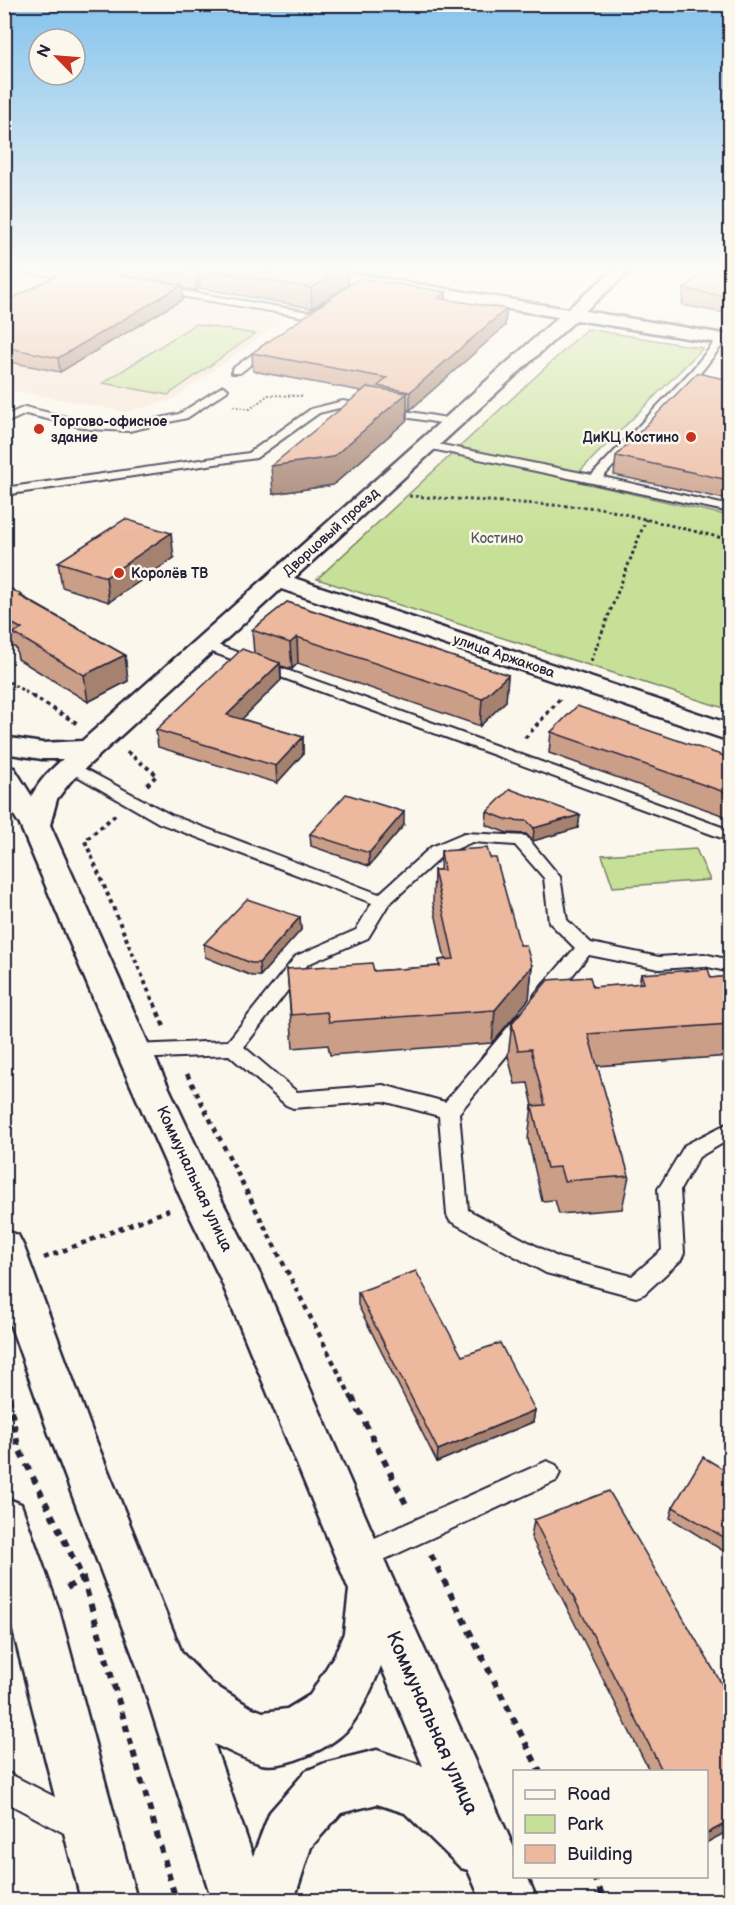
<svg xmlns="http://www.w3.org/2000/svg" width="735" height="1905" font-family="'Balsamiq Sans',sans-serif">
	<rect width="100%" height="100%" fill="#fbf7ec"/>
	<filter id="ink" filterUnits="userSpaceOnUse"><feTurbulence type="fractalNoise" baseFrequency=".0167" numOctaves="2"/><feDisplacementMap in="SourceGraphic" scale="12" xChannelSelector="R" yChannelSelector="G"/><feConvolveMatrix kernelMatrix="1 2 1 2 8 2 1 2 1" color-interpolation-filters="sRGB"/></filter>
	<g filter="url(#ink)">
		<path fill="#f6e4d5" d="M373 272H595L559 302Z
			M4 275 251 309 282 321 172 400 126 412 5 389Z"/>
		<path fill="#c7e097" stroke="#748169" stroke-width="1.5" d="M195 324 255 334 168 395 103 383Z
			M587 329 703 348 571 480 730 516V710L317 579Z
			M696 849 710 880 613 887 602 855Z"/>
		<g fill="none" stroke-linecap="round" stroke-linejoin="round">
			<defs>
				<path id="service" d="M21 272C37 272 75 269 87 277L83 280Z
					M160 287 309 312 326 302 334 304 311 318 157 292V288Z
					M719 337 727 339 698 376 603 477 730 506V512L427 448 421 445 427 442 592 475 690 372Z
					M268 343 276 345 240 373H232V369Z
					M223 386 228 389 227 391 187 418 129 431 90 429 26 414 4 424V416L25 407 90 423 129 425 179 414Z
					M343 401 453 419 458 422 453 425 343 407 319 413 256 458 4 495V488L249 453 311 409Z
					M206 641 730 830V841L201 648 199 645 201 642Z
					M70 761 171 815 379 894 431 847 464 833 526 836 560 877 567 920 591 943 659 957 704 954 730 960V972L704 966 659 969 589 955 549 1004 542 1006 535 1004 533 999 535 994 575 948 549 922 544 878 515 845 472 842 443 855 388 905 368 938 308 964 244 1047 297 1092 383 1085 445 1102 518 1015 525 1013 532 1015 534 1020 532 1025 459 1113 468 1210 559 1258 632 1276 662 1250 658 1189 662 1183 685 1145 730 1122V1139L699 1157 680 1190 684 1253 681 1260 644 1294 636 1297 546 1273 450 1221 447 1215 439 1116 383 1101 293 1108 286 1105 229 1055 134 1059 127 1057 124 1052 127 1047 134 1045 228 1041 296 956 356 930 372 903 159 823 65 769 62 766Z
					M547 1461 556 1465 560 1473 556 1481 368 1567 359 1571 350 1567 346 1558 350 1549Z
					M4 1771 90 1815 94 1826 90 1837 79 1841 4 1801Z"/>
				<path id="minor" d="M571 310 577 311 580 315 577 319 294 578 730 724V741L281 589 70 782 57 799 50 825 46 832 35 834 24 832 20 825C29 796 39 779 63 759H42L4 753V737L42 743 82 741 565 311Z
					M4 1497 21 1504 59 1610 137 1900H81L4 1595Z"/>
				<path id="tertiary" d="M304 272H345L568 309 611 272H629L585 311 730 335V345L312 277Z"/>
				<path id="secondary" d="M4 766 14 768 50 825 152 1052 220 1197 262 1278 390 1573 514 1848V1876H527L537 1900H481L468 1870 461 1868 405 1813 377 1804 341 1813 311 1847 294 1900H212L137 1666 48 1431 4 1307V1230L18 1235 24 1247 92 1431 182 1653 211 1683 250 1707 263 1712 287 1709 310 1695 335 1654 344 1633 349 1590 220 1278 181 1198 116 1052 20 825 4 799ZM381 1666 423 1766 377 1750 325 1763 306 1771 270 1812 253 1856 214 1744C229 1751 246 1760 262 1764 285 1769 330 1748 346 1731 359 1718 374 1684 381 1666Z"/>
			</defs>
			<use href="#service" stroke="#22223b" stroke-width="4"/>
			<use href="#minor" stroke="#22223b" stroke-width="5"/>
			<use href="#tertiary" stroke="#22223b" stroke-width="5"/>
			<use href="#secondary" stroke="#22223b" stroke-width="5"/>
			<path stroke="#22223b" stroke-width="2" stroke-dasharray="2 2" stroke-linecap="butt" d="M233 406 250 409 268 395 302 396"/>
			<path stroke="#22223b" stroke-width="3" stroke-dasharray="3 3" stroke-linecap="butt" d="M409 496 600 508 730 540
				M591 661 646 519
				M4 679 34 697"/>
			<path stroke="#22223b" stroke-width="4" stroke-dasharray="4 4" stroke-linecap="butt" d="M32 696 78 724
				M525 738 560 699
				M127 752 157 775 147 785
				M115 815 85 841 154 1004"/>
			<path stroke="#22223b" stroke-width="4.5" stroke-dasharray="5 5" stroke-linecap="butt" d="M154 1003 165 1029
				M187 1074 352 1399
				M44 1258 169 1210
				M4 1371 9 1399"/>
			<path stroke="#22223b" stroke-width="6" stroke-dasharray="7 7" stroke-linecap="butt" d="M9 1397 18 1447 83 1578 176 1900
				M352 1397 408 1508
				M431 1555 540 1772
				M67 1588 83 1578
				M593 1876 605 1900"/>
			<use href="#service" fill="#fbf7ec" fill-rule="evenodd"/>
			<use href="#minor" fill="#fbf7ec" fill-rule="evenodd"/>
			<use href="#tertiary" fill="#fbf7ec" fill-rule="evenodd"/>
			<use href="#secondary" fill="#fbf7ec" fill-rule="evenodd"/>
		</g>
		<path fill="#cb9e88" stroke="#22223b" stroke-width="1.5" d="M63 272H348V285L312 308 200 288 196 291 182 288 183 299 60 372 4 361V303Z
			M361 272H376L373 274Z
			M730 272V314L682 305 684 289Z
			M446 292V300L506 309 505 326 410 410 407 409V420L333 485 273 494 361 391 253 371 252 353Z
			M730 380V492L724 499 614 475 616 456Z
			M174 558 109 602 62 587 58 562Z
			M4 585 23 597 125 655 128 681 88 702 18 659 16 648 4 642Z
			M287 602 508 675 506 701 480 726 298 663 292 669 281 666V680L242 719 303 737V754L277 783 158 747 156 730 254 653 252 630Z
			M551 732 730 758V818L549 753Z
			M487 812 580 815 578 828 533 841 526 834 507 833 486 825Z
			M404 825 369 866 311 846 310 834Z
			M441 851 490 858 520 945 532 966 529 999 492 1043 330 1055 328 1045 293 1048 287 969 374 971 439 966V960L445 959 433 903 434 870H440Z
			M300 917 301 930 260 976H252L205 957 204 944Z
			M641 974 711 978 730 976V1056L597 1066 629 1176 622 1209 559 1214 555 1200 542 1201 528 1139 532 1106H533L528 1083 515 1084 508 1056 512 1023 593 987 639 984Z
			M730 1217V1237L724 1234 728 1221Z
			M358 1292 462 1356 535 1410 533 1422 437 1462 358 1305Z
			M730 1473V1543L725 1552 670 1518 673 1507Z
			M534 1520 706 1772H650L531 1537Z"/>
		<path fill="#a5816f" stroke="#22223b" stroke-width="1.5" d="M195 272H199L200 288 196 291Z
			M337 272H348V285L312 308 311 288Z
			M182 285 183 299 60 372 58 358Z
			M446 292V308L438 298Z
			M506 309 505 326 410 410V392Z
			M407 393V420L333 485 273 494 271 466Z
			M730 477V492L724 499 728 480Z
			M171 533 174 558 109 602 106 577Z
			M297 637 298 663 292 669 290 643Z
			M125 655 128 681 88 702 84 675Z
			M280 663 281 680 229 732 227 715Z
			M508 675 506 701 480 726 482 699Z
			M303 737V754L277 783 276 766Z
			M404 812V825L369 866V853Z
			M580 815 578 828 533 841 534 828Z
			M300 917 301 930 260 976 259 963Z
			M532 966 529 999 492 1043 495 1010Z
			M535 1410 533 1422 437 1462 438 1450Z
			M730 1821V1830L706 1843V1834Z"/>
		<path fill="#ecb89e" stroke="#22223b" stroke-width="1.5" d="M63 272H101L182 285 58 358 4 347V303Z
			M217 272H337L311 288Z
			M703 272H730V297L684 289Z
			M360 278 446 292 438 298 506 309 410 392 378 386 387 378 252 353Z
			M697 373 730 380V477L728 480 616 456Z
			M367 387 407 393 333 457 271 466Z
			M125 519 171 533 106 577 58 562Z
			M4 585 22 595 20 596 125 655 84 675 13 633 22 629 4 619Z
			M287 602 508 675 482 699 297 637 290 643 252 630Z
			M242 649 280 663 227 715 303 737 276 766 156 730Z
			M577 706 730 758V794L551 732Z
			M510 789 580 815 534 828 527 821 508 820 487 812Z
			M346 794 404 812 369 853 310 834Z
			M487 848 490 858H496L520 945H526L532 966 495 1010 329 1022 327 1012 291 1015 287 969 372 963 374 971 440 966 439 960 454 959 434 870H444L441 851Z
			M247 899 300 917 259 963H251L204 944Z
			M708 969 711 978 730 976V1024L588 1034 629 1176 564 1181 560 1167 547 1168 532 1106 545 1105 531 1049 518 1050 512 1023 548 980 590 977 593 987 644 983 641 974Z
			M416 1271 462 1356 500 1343 535 1410 438 1450 358 1292Z
			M703 1457 730 1473V1541L673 1507Z
			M609 1491 730 1698V1821L706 1834V1772H663L534 1520Z"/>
	</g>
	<linearGradient id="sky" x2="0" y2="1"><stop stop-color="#85c3ec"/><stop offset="0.5" stop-color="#fdfbf6"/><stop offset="1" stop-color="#fdfbf6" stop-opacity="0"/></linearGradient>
	<rect width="735" height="539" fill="url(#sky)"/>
	<g fill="#c8321e" stroke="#fbf7ec" stroke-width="2">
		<circle cx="39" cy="429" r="6"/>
		<circle cx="691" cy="437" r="6"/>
		<circle cx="119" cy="573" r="6"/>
	</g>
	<g text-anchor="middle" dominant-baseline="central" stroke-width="5" stroke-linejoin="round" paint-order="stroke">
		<g font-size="14" font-weight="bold" fill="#22223b" stroke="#fbf7ec" text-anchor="start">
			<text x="51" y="421">Торгово-офисное<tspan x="51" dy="16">здание</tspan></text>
			<text x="679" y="437" text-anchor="end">ДиКЦ Костино</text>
			<text x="131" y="573">Королёв ТВ</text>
		</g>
		<g font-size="14" fill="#22223b" stroke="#fbf7ec">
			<text transform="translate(331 532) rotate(-42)">Дворцовый проезд</text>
			<text transform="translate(504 656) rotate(19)">улица Аржакова</text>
		</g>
		<g font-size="14" fill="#545b57" stroke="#fbf7ec">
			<text x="497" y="538">Костино</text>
		</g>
		<g font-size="16" fill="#22223b" stroke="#fbf7ec">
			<text transform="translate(194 1179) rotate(65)">Коммунальная улица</text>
		</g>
		<g font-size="20" fill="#22223b" stroke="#fbf7ec">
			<text transform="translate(432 1723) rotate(66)">Коммунальная улица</text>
		</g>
	</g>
	<rect width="735" height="1905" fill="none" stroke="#fbf7ec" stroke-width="24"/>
	<rect x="12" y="12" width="711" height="1881" fill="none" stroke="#22223b" stroke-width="2" filter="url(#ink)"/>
	<rect x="513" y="1770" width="195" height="108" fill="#fbf7ec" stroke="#a4a2a5" stroke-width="1.5"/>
	<rect x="525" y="1790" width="30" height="9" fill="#fbf7ec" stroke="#a4a2a5" stroke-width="1.5"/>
	<text x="567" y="1800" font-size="18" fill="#22223b">Road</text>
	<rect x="525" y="1815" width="30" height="18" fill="#c7e097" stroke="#a4a2a5" stroke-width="1.5"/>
	<text x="567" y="1830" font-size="18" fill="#22223b">Park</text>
	<rect x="525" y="1845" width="30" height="18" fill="#ecb89e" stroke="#a4a2a5" stroke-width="1.5"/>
	<text x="567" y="1860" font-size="18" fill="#22223b">Building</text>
	<g transform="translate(57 57) rotate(295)"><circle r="28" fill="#fbf7ec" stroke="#a4a2a5" stroke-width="1.5"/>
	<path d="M0-4.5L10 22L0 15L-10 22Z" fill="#c8321e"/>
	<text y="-9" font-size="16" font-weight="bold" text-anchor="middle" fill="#22223b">N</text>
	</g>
</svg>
